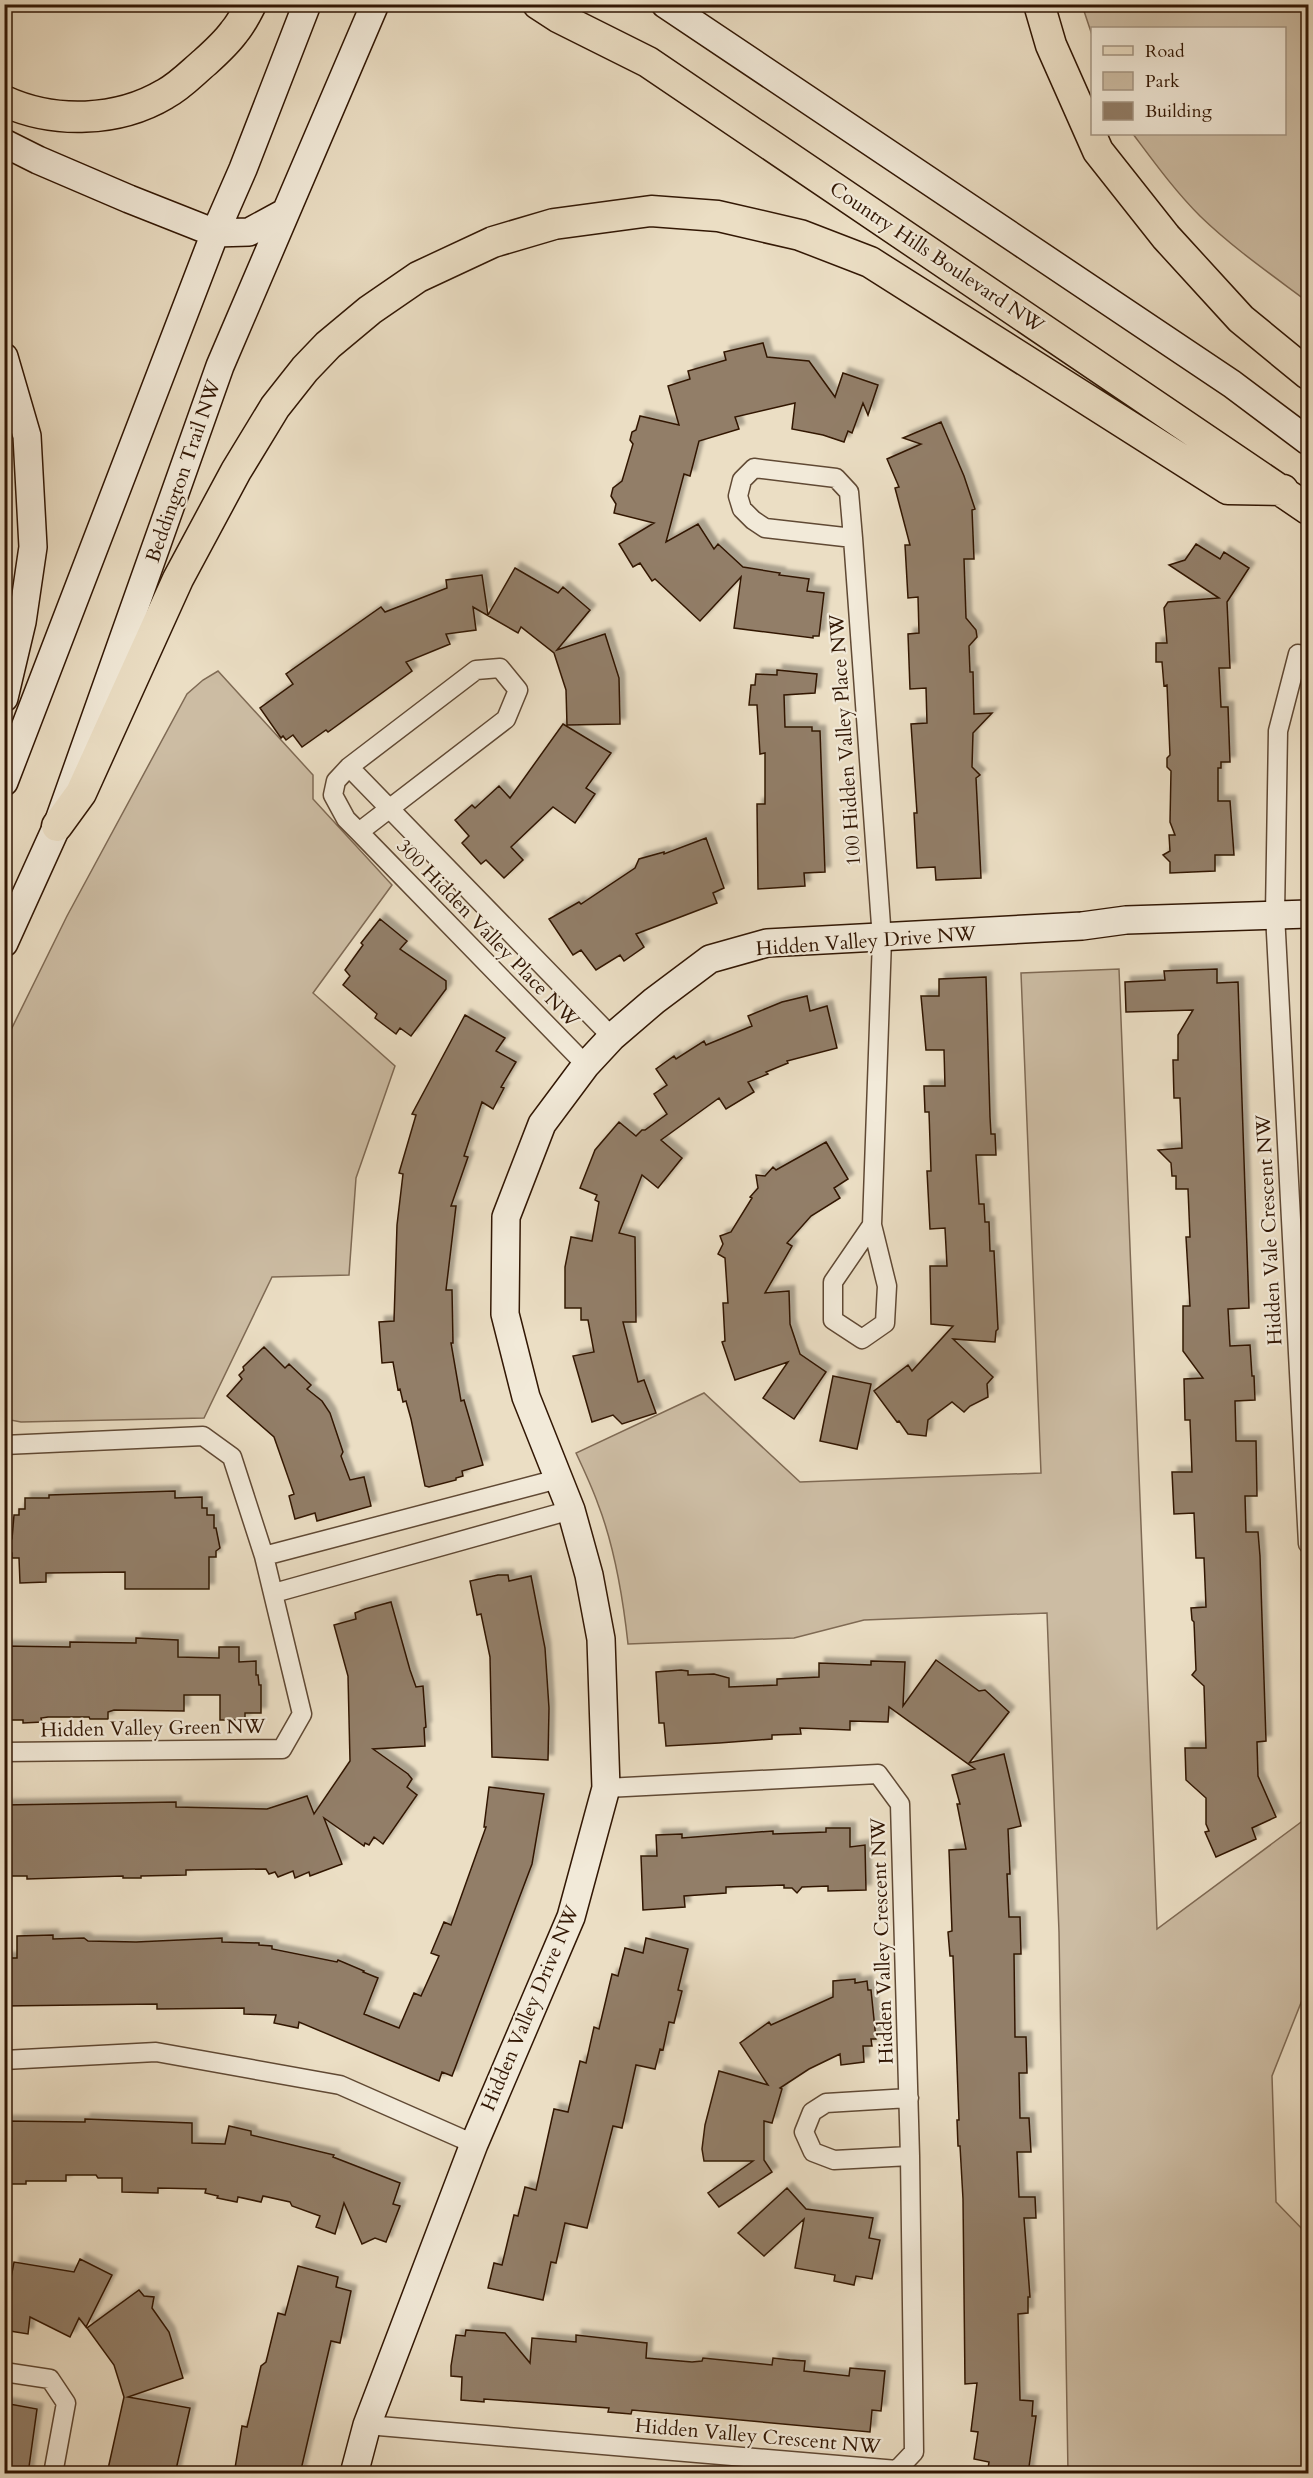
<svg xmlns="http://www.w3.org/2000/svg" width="1313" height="2478" font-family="Cardo,serif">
	<defs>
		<filter id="shadow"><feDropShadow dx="5.5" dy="-5.5" stdDeviation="1.5" flood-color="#0004"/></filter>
	</defs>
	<rect width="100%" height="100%" fill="#ebdec4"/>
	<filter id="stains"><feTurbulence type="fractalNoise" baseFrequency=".00333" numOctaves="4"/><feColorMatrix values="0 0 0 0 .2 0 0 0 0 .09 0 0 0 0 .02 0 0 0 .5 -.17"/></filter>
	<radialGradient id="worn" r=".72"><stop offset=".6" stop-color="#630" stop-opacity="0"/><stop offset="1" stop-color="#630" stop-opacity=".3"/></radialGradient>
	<path fill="#ccbca3" stroke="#7f6a54" stroke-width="1.5" d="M1082 5H1308V302C1272 275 1233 248 1200 216 1175 191 1154 162 1133 134H1284V28H1092V35Z
		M218 671 313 775V799L392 885 313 993 395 1066 356 1178 349 1275 272 1277 204 1418 21 1422 5 1419V1042L67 916 187 694 203 680Z
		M1119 969 1157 1929 1308 1817V1985L1272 2076 1276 2202 1308 2235V2473H1068L1059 1932 1047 1613 864 1620 794 1638 628 1644C623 1598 615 1548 598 1504 592 1487 584 1470 576 1453L704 1393 800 1482 1041 1473 1021 973Z"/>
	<path fill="#927e68" stroke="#321704" stroke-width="1.5" filter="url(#shadow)" d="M763 343 767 357 809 361 835 397 843 373 878 385 868 415 863 403 852 433 848 431 844 442 823 435 792 429 795 403 735 417 739 429 699 441 690 476 684 474 666 542 698 524 714 549 718 544 743 567 780 573 779 575 809 579 807 591 824 593 819 636H813V638L734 628 741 577 700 621 655 579 652 581 640 563 633 567 619 544 654 523 614 513 616 504 611 496 613 488 622 481 633 444 630 440 632 432 636 430 640 416 679 425 668 386 690 379 688 371 726 360 724 352Z
		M941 422 964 476 975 509 972 510 974 559H964L966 618 976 630 977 637 969 646 970 672H973L974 714 992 713 973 733 972 767 980 775 976 778 981 878 936 880 935 867 917 868 914 813H917L911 724 927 723 926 688 910 689 908 634 919 633 918 597 908 598 905 545H910L895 488 899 487 887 459 921 444 903 438Z
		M1196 544 1220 559 1224 552 1249 568 1227 602 1230 668H1219L1221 707H1228L1230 762H1221V768H1218V801H1230L1234 855H1215V871L1170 873V862L1163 855 1170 851 1169 835H1175L1170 822 1171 771 1167 767V758L1170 755 1167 685 1164 686 1162 662H1156V643H1167L1164 608 1168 602 1219 598 1169 565 1185 560Z
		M515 568 558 593 563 587 590 610 557 650 605 634 619 678 620 724 567 725 566 690 554 653 521 627 518 633 473 607 476 630 446 634 450 644 406 662 412 671 328 732 326 730 302 747 293 735 286 740 283 736 281 738 260 708 293 684 286 674 381 607 385 612 447 588 446 580 482 575 488 615Z
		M777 670 817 674 815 693 784 695 785 727H812V731H820L825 872 804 873 805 886 758 889 757 804H765V753L760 754 757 705H749L751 685H755L756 674 777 675Z
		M563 724 611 753 586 788 595 794 575 823 553 807 511 847 523 860 504 878 486 860 481 864 462 843 469 836 455 820 472 805 475 808 499 786 510 798Z
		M706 838 724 888 713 893 717 903 636 934 644 947 624 961 620 955 596 970 581 950 573 955 549 919 579 902 581 904 635 868 639 859 664 852V854Z
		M380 919 407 941 400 949 446 981V989L411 1036 400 1028 396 1034 375 1018 377 1014 343 985 350 976 345 970 363 945 361 943Z
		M1217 969V983L1238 982 1249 1308 1228 1309 1230 1346 1250 1345 1252 1376H1254L1255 1400 1235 1401 1236 1441H1256L1257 1496H1245L1246 1532H1258L1260 1556 1266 1741 1257 1742 1258 1776 1276 1817 1252 1828 1256 1839 1216 1857 1205 1832 1209 1831 1206 1824V1798L1186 1780 1185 1748H1206L1204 1686 1192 1675 1196 1670 1194 1622 1192 1620 1191 1608 1206 1607 1204 1558H1196L1194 1513 1174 1514 1172 1472H1192L1190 1420H1185L1184 1379 1203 1378 1183 1351V1306H1190L1186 1237H1190L1188 1189H1176V1176H1172L1171 1163 1158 1150 1182 1148 1180 1098H1174L1173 1060H1178V1035L1193 1010 1126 1012 1125 982 1165 980 1164 971Z
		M986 977 990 1117 991 1134H995L996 1155H976L979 1204H984L985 1222H989L990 1251H994L998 1329 996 1331 995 1342 953 1339 993 1377 987 1384 988 1397 970 1406 964 1412 952 1402 928 1420 926 1436 908 1434 899 1421 897 1422 874 1391 908 1365 912 1371 953 1326 931 1324 930 1266H947L945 1228 930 1229 927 1171H931L929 1112H925L924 1086H945L944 1050H926L921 996H939V979Z
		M807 996 810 1011 827 1006 837 1048 787 1061 788 1063 766 1072 768 1074 748 1082 754 1092 726 1109 719 1098 661 1140 682 1158 658 1188 642 1175 619 1233 635 1237 636 1322H623L638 1382 644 1380 656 1413 622 1424 613 1415 592 1422 573 1356 594 1352 588 1320H581V1308H565V1267L571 1237 592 1241 599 1202 595 1200 597 1195 580 1188 595 1150 619 1122 636 1136 642 1130H645L667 1114 654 1094 667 1085 656 1069 674 1056 676 1059 704 1041 706 1045 752 1026 748 1016 782 1002Z
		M465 1015 505 1038 496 1051 516 1062 501 1087 504 1088 493 1109 482 1102 464 1156 468 1157 451 1206H456L446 1290H452L453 1343H451L461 1401 464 1400 483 1465 462 1471 463 1476 456 1478V1480L429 1487 425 1486 411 1419 406 1401 403 1402 400 1389 398 1390 393 1362 382 1363 379 1322 394 1321 397 1225 403 1174 399 1173 416 1115 412 1114Z
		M826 1142 848 1179 834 1188 840 1198 811 1216 787 1243 792 1246 765 1293 789 1291 790 1324 800 1354 826 1372 794 1419 763 1398 788 1362 735 1380 722 1342 725 1341 723 1303H728L725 1258 718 1254 723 1244 720 1236 731 1232 752 1198 750 1197 758 1188 756 1175 765 1176 773 1167 776 1170Z
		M264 1347 285 1368 289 1364 311 1385 307 1389 322 1401 330 1413 343 1452 341 1456 350 1480 364 1477 371 1506 317 1521 315 1513 295 1519 289 1496 294 1494 274 1437 227 1396 242 1379 239 1375 244 1370 243 1367Z
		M833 1376 871 1384 857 1449 820 1441Z
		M175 1491V1498L202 1497V1508H207V1515H214V1528H216L220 1548 216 1551V1557H209V1589H125V1572L46 1573V1582L20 1583 19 1558H12V1553L5 1545 12 1539 14 1515H19V1509H25V1498H49V1495Z
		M498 1575H508L509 1581 531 1576 545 1648 549 1708 548 1760 492 1757 490 1657 481 1614 477 1615 470 1581Z
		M391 1602 410 1670 416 1687 423 1686 426 1727 424 1728 425 1746 373 1749 408 1774 412 1779 407 1787 417 1795 383 1844 374 1837 369 1845 365 1843 364 1846 324 1818 342 1864 310 1876 309 1872 295 1878 293 1871 278 1877 275 1872 269 1874 266 1869 186 1870V1875L141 1876V1878H123V1876L27 1879V1876H4V1805L176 1802V1807L267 1809 307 1796 314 1814 350 1761 348 1676 334 1625 356 1619 355 1613 365 1609Z
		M136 1638 178 1640V1657L219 1658V1647H239V1662L256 1661V1675H258L259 1685H261V1713H245V1720H220V1695H184V1711L114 1710 108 1712V1719H90L89 1717H48L41 1718 42 1722 23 1723V1720H9V1714H4V1646L70 1647V1642L136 1643Z
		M936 1660 979 1691 985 1690 1009 1712 969 1763 1004 1754 1021 1826 1008 1829 1010 1874H1007L1009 1917H1020L1021 1954H1014L1015 2037H1026L1027 2073H1019L1020 2118H1029L1031 2152H1017L1019 2197H1035L1036 2218H1024L1030 2297H1028V2313L1018 2314 1020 2400 1033 2401 1032 2416H1036L1028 2474H987L989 2462 974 2459 978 2432 971 2431 977 2383 965 2384 963 2199 960 2146H958L957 2120H959L953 1956H950L948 1932 952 1931 949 1850 966 1849 957 1804H960L952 1775 975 1769 889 1707 888 1722 850 1721V1730L800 1728 801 1734 772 1735V1739L719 1743 666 1746 664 1723H659L656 1672 681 1670 688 1671V1675L714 1674 729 1678V1687L777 1685V1679L819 1677V1663L871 1665V1661L905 1662 903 1706Z
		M489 1787 544 1794 532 1864 452 2076 442 2072 439 2081 299 2022 298 2028 274 2023 276 2015 244 2014V2008L157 2009V2004L4 2006V1958H17V1936L53 1935V1939L84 1938 88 1941 136 1942 222 1938V1942L259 1943V1945L272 1946V1949L337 1962 338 1960 364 1971 363 1972 378 1978 364 2014 399 2028 414 1993 421 1996 439 1956 431 1953 444 1922 451 1925 486 1827H484Z
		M826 1828H850V1847L865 1845 866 1890 828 1891V1886L802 1887 797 1893 792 1888H784V1885L726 1887V1893L684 1896 685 1907 643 1910 641 1856H657L656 1835 682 1834V1838L773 1831V1834L826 1832Z
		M646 1938 688 1949 678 1990 682 1991 674 2023 669 2022 663 2050 660 2049 655 2069 636 2065 622 2128 613 2126 587 2228 565 2223 556 2263 551 2262 543 2300 488 2288 494 2263 502 2265 514 2215 518 2216 525 2187 536 2190 554 2109 568 2112 580 2061 586 2063 594 2027 599 2029 612 1974 618 1976 625 1948 643 1953Z
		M855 1979V1983L867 1981 868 1990H871L876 2039H871L872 2046H863L864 2062 841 2065 840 2054 809 2069 780 2088 782 2089 772 2123 764 2121V2160L772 2172 719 2207 708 2193 753 2161H704L702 2149 705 2125 719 2071 768 2085 740 2043 769 2022 771 2025 833 1997V1981Z
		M85 2119 192 2123V2143L225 2144 229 2126 251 2131V2135L334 2155 333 2157 400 2183 393 2204 400 2206 386 2242 375 2238 362 2244 344 2203 335 2234 316 2227 320 2216 292 2206 290 2202 263 2196 261 2202 238 2197 237 2202 217 2198 218 2196 205 2193 206 2189 158 2188V2193L122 2192V2178H98L96 2175H66V2181H26V2184H4V2121L85 2122Z
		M787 2188 806 2209 873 2218 869 2238 880 2240 872 2279 856 2276 854 2285 834 2281 835 2275 795 2268 804 2219 764 2256 738 2233Z
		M80 2259 112 2275 86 2327 79 2318 70 2337 30 2317 28 2334 4 2330V2277L11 2278 14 2262 74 2272Z
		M298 2266 338 2277 336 2287 351 2291 340 2343 331 2341 300 2474H234L242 2426 247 2427 261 2366 266 2362 278 2313 285 2315Z
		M139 2290 144 2296 154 2297 152 2308 169 2332 183 2378 128 2397 190 2408 175 2474H124L125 2472 108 2469 124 2397 114 2365 87 2328Z
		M466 2330 505 2333 530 2363 532 2338 576 2342V2335L647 2343 646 2358 692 2362 702 2361 703 2358 772 2365 773 2358 790 2360 805 2361 804 2371 849 2376 850 2368 885 2371 881 2411 872 2410 870 2432 632 2410 631 2414 608 2412 609 2408 484 2399V2402L461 2400 462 2377 451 2376V2366L456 2335 465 2336Z
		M4 2403 37 2409 28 2474H4Z"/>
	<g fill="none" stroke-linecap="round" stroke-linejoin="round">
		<defs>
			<path id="street" d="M853 538 765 528 753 520 742 509 738 496 742 480 754 468 836 478 849 492 853 538 882 939 872 1225 887 1286 885 1323 862 1339 833 1320V1282L872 1225
				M1298 654 1278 731 1275 914 1308 1544
				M349 767 612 1037
				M359 832 506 719 518 690 500 668 476 670 349 767 336 781 333 795 346 819 359 832 586 1065
				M4 1445 203 1436 232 1457 264 1556 302 1714 282 1749 4 1752
				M264 1556 558 1479
				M274 1593 571 1510
				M4 2060 156 2052 340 2085 474 2144
				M909 2098 826 2103 812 2112 804 2132 813 2152 834 2160 910 2156
				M4 2372 50 2379 66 2403 53 2474
				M367 2425 897 2470 914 2452 910 2156 900 1804 878 1774 606 1788"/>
			<path id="secondary" d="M665 4 1232 384 1308 441
				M4 143 38 160 129 199 215 233 249 232 284 213
				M4 357 27 436 33 547 22 622 4 698
				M4 782 215 233 243 169 307 4
				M4 943 57 826 220 366 375 4
				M354 2474 367 2425 474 2144 571 1917 606 1788 601 1639 589 1575 571 1510 526 1397 505 1314 506 1217 542 1124 586 1065 612 1037 654 1001 710 959 767 943 1082 926 1126 920 1308 914"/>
			<path id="primary" d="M538 4 558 17 648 62 1308 509
				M1039 4 1051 45 1098 151 1166 237 1241 319 1308 374
				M4 101C54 124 118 122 165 94 180 86 192 73 205 62 215 53 226 43 234 32 241 24 246 14 251 4
				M57 826 81 793 178 579 236 471 275 407 305 369 328 345 370 310 418 277 493 242 554 224 651 211 718 216 800 235 870 262 1228 489 1283 490"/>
		</defs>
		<use href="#street" stroke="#604934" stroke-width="21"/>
		<use href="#secondary" stroke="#321704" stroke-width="30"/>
		<use href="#primary" stroke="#321704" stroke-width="33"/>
		<use href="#street" stroke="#f2ead9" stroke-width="18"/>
		<use href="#secondary" stroke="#f2ead9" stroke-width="27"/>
		<use href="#primary" stroke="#ebdec4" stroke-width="30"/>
	</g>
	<g text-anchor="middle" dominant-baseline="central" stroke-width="4.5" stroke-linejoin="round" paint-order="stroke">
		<g font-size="20" fill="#321704" stroke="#f2ead9">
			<text transform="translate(937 257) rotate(34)">Country Hills Boulevard NW</text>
			<text transform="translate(183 471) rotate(-71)">Beddington Trail NW</text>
			<text transform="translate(845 740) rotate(-94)">100 Hidden Valley Place NW</text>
			<text transform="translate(488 933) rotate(46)">300 Hidden Valley Place NW</text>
			<text transform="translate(866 941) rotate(-4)">Hidden Valley Drive NW</text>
			<text transform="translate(1269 1230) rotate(-93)">Hidden Vale Crescent NW</text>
			<text transform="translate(153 1728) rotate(-1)">Hidden Valley Green NW</text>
			<text transform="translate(882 1941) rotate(-92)">Hidden Valley Crescent NW</text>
			<text transform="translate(530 2008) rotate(-67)">Hidden Valley Drive NW</text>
			<text transform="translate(758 2436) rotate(5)">Hidden Valley Crescent NW</text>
		</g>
	</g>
	<rect width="1313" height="2478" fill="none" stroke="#ebdec4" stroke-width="24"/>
	<rect x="6" y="6" width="1301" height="2466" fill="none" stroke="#321704" stroke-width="3"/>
	<rect x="12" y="12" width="1289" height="2454" fill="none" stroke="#321704" stroke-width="1.5"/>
	<rect x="1091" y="27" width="195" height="108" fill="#f2ead9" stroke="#a59684" stroke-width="1.5"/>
	<rect x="1103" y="46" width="30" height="9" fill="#ebdec4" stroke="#a59684" stroke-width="1.5"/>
	<text x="1145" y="57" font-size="18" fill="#321704">Road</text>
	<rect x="1103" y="72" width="30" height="18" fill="#ccbca3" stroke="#a59684" stroke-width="1.5"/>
	<text x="1145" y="87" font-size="18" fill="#321704">Park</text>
	<rect x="1103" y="102" width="30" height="18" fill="#927e68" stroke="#a59684" stroke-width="1.5"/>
	<text x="1145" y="117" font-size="18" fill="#321704">Building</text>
	<rect width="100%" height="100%" filter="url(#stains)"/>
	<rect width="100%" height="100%" fill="url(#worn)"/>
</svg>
